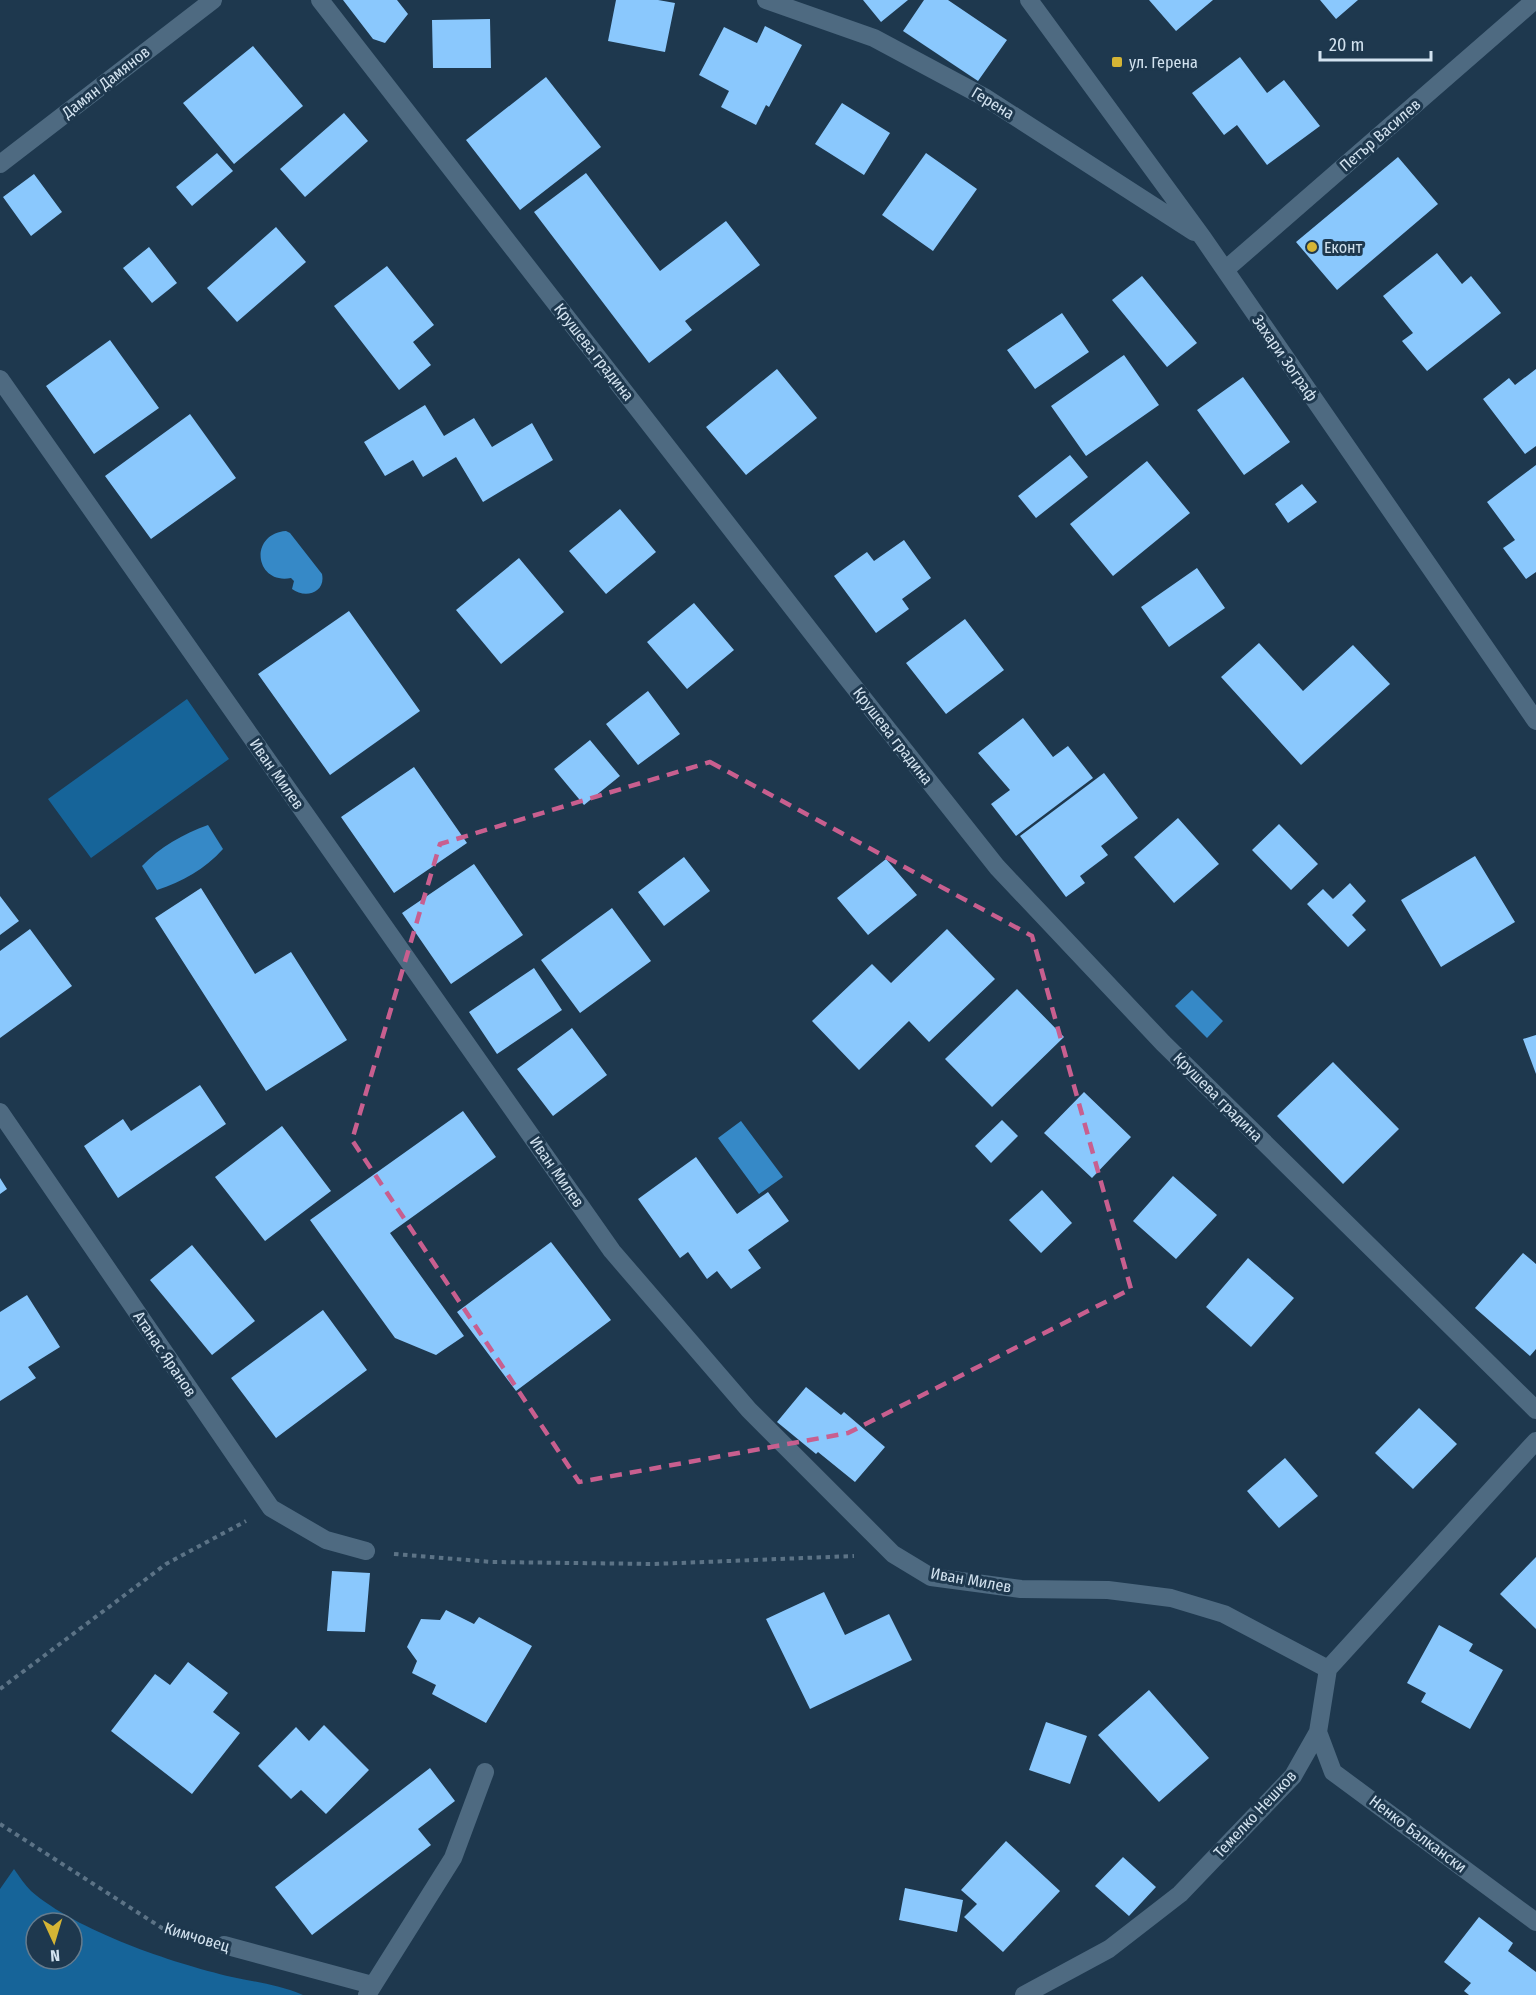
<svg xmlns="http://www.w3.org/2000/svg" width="1536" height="1995" font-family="'Fira Sans Condensed',sans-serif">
	<rect width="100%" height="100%" fill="#1e384e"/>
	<path fill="#166499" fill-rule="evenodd" d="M187 699 229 759 91 858 48 799Z
		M14 1869C19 1876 25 1885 31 1891 77 1931 172 1963 232 1977 256 1982 280 1985 303 1995H0V1889ZM36 1923H72V1959H36Z"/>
	<path fill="#3689c7" d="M286 531 290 533 322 574C326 593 305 599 292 589L294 581 291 578C255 585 248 534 286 531Z
		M208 825 223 849C205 869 182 882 157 890L142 866C160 847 183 834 208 825Z
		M1192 990 1223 1021 1207 1038 1175 1006Z
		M741 1121 783 1177 759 1194 718 1138Z"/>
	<path fill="#8ac8fd" d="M343 0H397L408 14 385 43 373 39Z
		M616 0H658L675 3 665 52 608 41Z
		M863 0H908L881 22Z
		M924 0H948L1007 40 978 81 903 31Z
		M1149 0H1213L1176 31Z
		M1320 0H1358L1336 19Z
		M490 19 491 68H433L432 20Z
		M765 26 802 45 769 107 766 105 756 125 721 107 729 91 699 75 724 27 757 43Z
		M253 46 303 106 234 164 183 103Z
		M1240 57 1267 93 1284 80 1320 126 1267 165 1237 125 1224 135 1192 93Z
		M546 77 601 147 520 210 466 140Z
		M842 103 890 133 864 175 815 144Z
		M344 113 368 141 305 197 280 169Z
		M217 153 233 171 192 206 176 187Z
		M926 153 977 189 933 251 882 215Z
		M1398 157 1438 204 1337 290 1296 242Z
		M586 173 660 271 726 221 760 265 685 321 692 330 649 363 534 212Z
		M34 174 62 212 31 236 3 197Z
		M276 227 306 262 237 322 207 288Z
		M149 247 177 283 152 303 123 268Z
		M1437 253 1462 284 1471 276 1501 313 1427 371 1402 341 1413 333 1383 296Z
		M387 266 434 325 413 342 431 365 399 390 334 306Z
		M1142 276 1197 343 1167 367 1112 300Z
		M1062 313 1089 352 1035 389 1007 350Z
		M110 340 159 408 94 454 46 386Z
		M1124 355 1159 405 1086 456 1051 406Z
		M777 369 817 418 746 475 706 427Z
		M1536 369V446L1525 454 1483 399 1509 378 1515 385Z
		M1243 377 1290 442 1244 475 1197 410Z
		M425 405 444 436 474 418 492 447 532 423 553 460 483 502 456 457 423 477 413 460 385 476 364 442Z
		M190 414 236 478 151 539 105 476Z
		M1070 455 1088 477 1036 518 1018 496Z
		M1147 461 1190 513 1113 576 1070 524Z
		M1536 465V572L1526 579 1503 548 1515 540 1487 502Z
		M1302 484 1317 502 1288 523 1275 504Z
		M620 509 656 552 606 594 569 551Z
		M904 540 931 578 902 599 909 609 876 633 834 576 867 552 874 561Z
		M519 558 564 612 501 664 456 610Z
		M1197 568 1225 608 1169 647 1141 607Z
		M694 603 734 650 687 689 647 642Z
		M349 611 420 711 330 775 258 674Z
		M965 619 1004 670 946 714 906 663Z
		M1259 643 1303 691 1353 645 1390 684 1301 765 1221 677Z
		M648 691 680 734 638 765 606 724Z
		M1023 718 1053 757 1068 746 1093 778 1016 836 991 804 1010 790 978 753Z
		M590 740 620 776 584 805 554 769Z
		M414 767 467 843 394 893 341 817Z
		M1104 773 1138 818 1101 846 1108 855 1080 876 1085 883 1066 897 1020 836Z
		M1178 818 1219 864 1174 903 1134 857Z
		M1279 824 1318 864 1291 890 1252 850Z
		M1475 856 1515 922 1441 967 1401 900Z
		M684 857 710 891 664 926 638 892Z
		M886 859 917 895 868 935 837 898Z
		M474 864 523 935 451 984 402 913Z
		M1350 883 1366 901 1352 915 1366 930 1348 947 1307 904 1323 889 1333 899Z
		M201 888 255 974 291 952 347 1040 266 1091 155 918Z
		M0 896 19 921 0 935Z
		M612 908 651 961 580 1013 541 960Z
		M30 929 72 986 0 1038V951Z
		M947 929 995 979 929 1042 909 1021 859 1070 812 1021 872 964 891 983Z
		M534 968 562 1010 497 1054 469 1012Z
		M1017 989 1064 1037 992 1107 945 1059Z
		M572 1028 607 1075 553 1116 517 1069Z
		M1536 1035V1074L1523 1039Z
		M1333 1062 1399 1129 1343 1184 1277 1116Z
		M200 1085 226 1124 118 1198 84 1146 123 1119 131 1131Z
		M1084 1092 1131 1137 1092 1178 1044 1133Z
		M463 1111 496 1157 390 1233 464 1336 436 1355 395 1338 310 1220Z
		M1002 1120 1018 1136 991 1163 975 1146Z
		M282 1126 331 1191 265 1241 215 1177Z
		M696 1157 737 1214 768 1192 789 1221 748 1250 761 1268 731 1289 717 1271 707 1279 688 1252 680 1258 638 1199Z
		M1173 1176 1217 1215 1176 1259 1133 1221Z
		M0 1178 7 1189 0 1194Z
		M1042 1190 1072 1223 1041 1253 1009 1220Z
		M551 1242 611 1320 516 1391 457 1312Z
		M192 1245 255 1321 212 1355 150 1280Z
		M1523 1253 1536 1264V1349L1530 1356 1475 1308Z
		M1248 1258 1294 1298 1251 1347 1206 1307Z
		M27 1295 60 1347 28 1367 36 1378 0 1401V1312Z
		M323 1310 367 1370 276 1438 231 1378Z
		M806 1387 841 1415 844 1412 885 1447 855 1482 818 1452 816 1454 777 1422Z
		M1419 1408 1457 1444 1413 1489 1375 1453Z
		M1285 1458 1318 1496 1279 1528 1247 1491Z
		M1536 1557V1629L1500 1594Z
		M332 1571 370 1573 365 1632 327 1631Z
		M824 1592 845 1635 889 1614 912 1660 810 1709 766 1619Z
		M446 1610 474 1624 479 1617 532 1646 486 1723 432 1694 436 1685 412 1673 417 1661 407 1647 421 1619 440 1620Z
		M1439 1625 1473 1644 1469 1651 1503 1670 1470 1729 1421 1702 1426 1693 1407 1683Z
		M188 1662 228 1693 213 1712 240 1733 192 1794 111 1731 155 1674 170 1685Z
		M1149 1690 1209 1758 1159 1802 1098 1735Z
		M1046 1722 1087 1736 1070 1784 1029 1770Z
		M324 1725 369 1770 326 1814 301 1790 291 1799 258 1766 296 1727 309 1741Z
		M430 1768 455 1801 418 1829 431 1845 312 1935 275 1887Z
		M1006 1841 1060 1891 1003 1952 964 1917 977 1904 961 1890Z
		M1123 1857 1156 1887 1129 1916 1095 1886Z
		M905 1888 963 1900 957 1932 899 1920Z
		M1479 1917 1513 1943 1508 1951 1536 1972V1995H1469L1464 1991 1471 1983 1444 1962Z"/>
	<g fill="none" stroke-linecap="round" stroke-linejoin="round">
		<path stroke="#5c7386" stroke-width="4" stroke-dasharray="4.5 4.5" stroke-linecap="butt" d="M394 1554 492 1562 654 1564 854 1556
			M0 1689 166 1564 246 1521
			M0 1824 162 1928 198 1938"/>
		<path stroke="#4e6a81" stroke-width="18" d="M320 0 847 678 997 867 1163 1043 1536 1410
			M766 0 874 38 986 98 1194 232
			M1029 0 1203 238 1536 721
			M0 164 213 0
			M1225 270 1535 0
			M0 379 612 1251 749 1410 893 1554 931 1577 1021 1589 1108 1590 1171 1598 1224 1614 1328 1669
			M0 1112 271 1508 326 1540 366 1551
			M1318 1732 1333 1772 1536 1922
			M224 1945 372 1985
			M367 1995 453 1858 485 1772
			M1024 1995 1109 1949 1180 1894 1293 1776 1318 1732 1328 1669 1536 1441"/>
	</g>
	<path fill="none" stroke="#c85f8f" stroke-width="4.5" stroke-dasharray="12 8" stroke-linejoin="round" d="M710 762 1032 936 1131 1289 848 1433 579 1482 352 1140 440 844Z"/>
	<g fill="#d5b535" stroke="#1e384e" stroke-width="2">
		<rect x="1111" y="56" width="12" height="12" rx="3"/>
		<circle cx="1312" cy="247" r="6"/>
	</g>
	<g text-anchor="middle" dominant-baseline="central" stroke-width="6" stroke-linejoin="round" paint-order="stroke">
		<g font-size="16" fill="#d2e2ef" stroke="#1e384e" text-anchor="start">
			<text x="1129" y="62">ул. Герена</text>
			<text x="1324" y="247">Еконт</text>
		</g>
		<g font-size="16" fill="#d2e2ef" stroke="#1e384e">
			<text transform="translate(106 82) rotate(-38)">Дамян Дамянов</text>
			<text transform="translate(993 103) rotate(31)">Герена</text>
			<text transform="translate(1380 135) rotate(-41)">Петър Василев</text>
			<text transform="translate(594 352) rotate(52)">Крушева градина</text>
			<text transform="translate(1285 358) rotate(55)">Захари Зограф</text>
			<text transform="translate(893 736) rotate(52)">Крушева градина</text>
			<text transform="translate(277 774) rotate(55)">Иван Милев</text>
			<text transform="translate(1218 1097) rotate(45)">Крушева градина</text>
			<text transform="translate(557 1172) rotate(55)">Иван Милев</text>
			<text transform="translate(165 1354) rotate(56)">Атанас Яранов</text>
			<text transform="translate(971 1580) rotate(10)">Иван Милев</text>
			<text transform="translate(1255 1814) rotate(-47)">Темелко Нешков</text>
			<text transform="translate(1418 1834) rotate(37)">Ненко Балкански</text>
			<text transform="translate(197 1937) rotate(17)">Кимчовец</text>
		</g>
	</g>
	<g transform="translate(54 1941) rotate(176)"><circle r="28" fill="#1e384e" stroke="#667c8e" stroke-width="1.5"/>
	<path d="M0-4.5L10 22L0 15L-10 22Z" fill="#d5b535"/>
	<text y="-9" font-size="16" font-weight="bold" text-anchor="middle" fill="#d2e2ef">N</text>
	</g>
	<path d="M1320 51v9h111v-9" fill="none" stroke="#d2e2ef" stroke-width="3"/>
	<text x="1329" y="51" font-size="18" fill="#d2e2ef" stroke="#1e384e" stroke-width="4.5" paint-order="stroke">20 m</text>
</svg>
